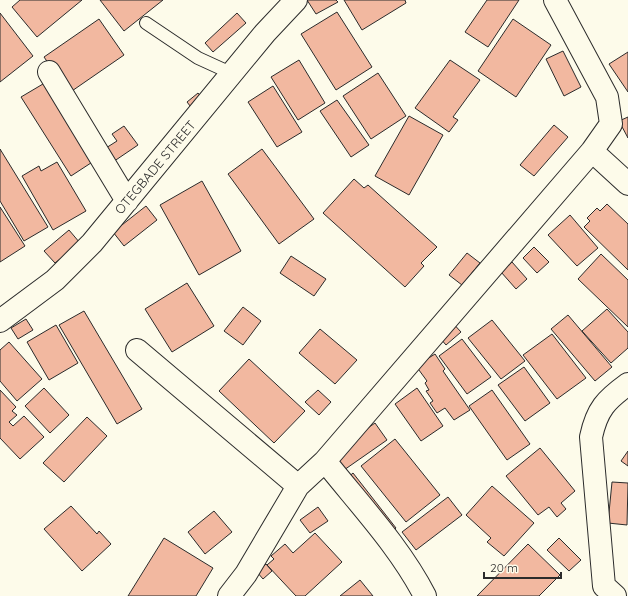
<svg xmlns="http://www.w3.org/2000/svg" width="628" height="596" font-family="Quicksand,sans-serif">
	<rect width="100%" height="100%" fill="#fdfbea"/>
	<path fill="#f2b8a0" stroke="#2b2b2b" d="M20 0H82L37 37 12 7Z
		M100 0H163L124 31Z
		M307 0H336L338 2 316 14Z
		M344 0H405L406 3 362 30Z
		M487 0H519L488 47 465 32Z
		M337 12 372 67 336 90 301 34Z
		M0 13 33 56 0 82Z
		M237 13 246 23 213 52 205 43Z
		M99 19 124 55 69 93 44 57Z
		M513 19 551 45 516 97 478 71Z
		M563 51 581 87 564 96 546 59Z
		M628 52V92L609 64Z
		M299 60 325 103 298 120 271 77Z
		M450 60 480 80 453 117 458 120 449 132 415 108Z
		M378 73 406 116 371 139 343 96Z
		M48 81 97 159 71 176 21 97Z
		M273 86 302 132 277 147 248 102Z
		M198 93 205 102 194 111 187 102Z
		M337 100 369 145 351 157 320 111Z
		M409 116 443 135 409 195 375 176Z
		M628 117V138L619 121Z
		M554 125 568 137 534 176 520 165Z
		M124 126 138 145 107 166 98 153 117 141 112 134Z
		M0 149 48 227 24 241 0 201Z
		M262 149 314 219 279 244 228 174Z
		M57 162 86 211 53 230 22 176 39 166 41 171Z
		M354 179 364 188 368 185 437 247 421 263 424 266 405 287 323 213Z
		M202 181 241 251 199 275 160 205Z
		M607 204 628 224V270L584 227 590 221 587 218 597 208 600 211Z
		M146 206 157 220 124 246 113 232Z
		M0 207 25 246 0 262Z
		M570 215 598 248 577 266 548 235Z
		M69 230 80 243 55 263 44 251Z
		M534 247 549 262 537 273 523 258Z
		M467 253 480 263 462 285 449 275Z
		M601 254 628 280V327L578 279Z
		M291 256 326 279 314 296 280 273Z
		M512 262 527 279 516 289 501 272Z
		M187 283 214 326 172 352 145 309Z
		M243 307 261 321 243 345 224 331Z
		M607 309 628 332V348L611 363 582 331Z
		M84 311 142 409 117 424 59 325Z
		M568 315 612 367 595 381 551 329Z
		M26 319 33 330 18 339 11 328Z
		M450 320 461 332 446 345 435 332Z
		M492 320 525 361 501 379 468 338Z
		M56 325 78 363 49 380 27 342Z
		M320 329 357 360 335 384 299 353Z
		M552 334 586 378 557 399 523 355Z
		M462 339 491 377 467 394 439 356Z
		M9 342 42 379 17 401 0 381V350Z
		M435 354 445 369 443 371 470 410 454 420 445 408 437 413 430 403 433 401 426 391 429 390 425 383 427 381 416 366Z
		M249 359 305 411 274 443 219 391Z
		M524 367 550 403 525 421 498 385Z
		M44 388 69 415 50 433 25 406Z
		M417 388 443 426 421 441 395 404Z
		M0 390 16 407 12 411 17 415 9 422 13 426 24 416 44 437 20 459 0 438Z
		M318 390 331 402 319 415 305 402Z
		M492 390 530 444 507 460 469 406Z
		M87 417 107 436 64 482 43 463Z
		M375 423 387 440 344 470 332 453Z
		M395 439 440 495 406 522 361 466Z
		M540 448 575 491 561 503 566 509 557 517 549 507 538 515 506 476Z
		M628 451V466L621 461Z
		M353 473 396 528 388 535 345 480Z
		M612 482 628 483 627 525 608 523Z
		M492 486 534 523 504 556 487 542 491 538 466 515Z
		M448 497 462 515 416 550 402 532Z
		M71 506 97 534 99 531 111 544 82 571 44 529Z
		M318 507 328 521 310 533 300 520Z
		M214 511 232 532 205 554 188 532Z
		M315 533 342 562 305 596H296L267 565 274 559 271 556 285 544 293 553Z
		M164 538 213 568 196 596H128Z
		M559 538 581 560 569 571 547 550Z
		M528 544 560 575 539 596H477Z
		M266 564 272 571 263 579 257 572Z
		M360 580 373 596H340Z"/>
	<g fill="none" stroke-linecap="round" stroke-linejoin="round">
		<defs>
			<path id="lane" d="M146 23 198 58 233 74"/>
			<path id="street" d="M49 72 127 201
				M592 151 628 184
				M0 321 55 280 92 243 265 33 296 0
				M137 350 298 486
				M325 461C359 504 400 547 425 596
				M229 596 246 574 298 486 325 461 592 151 611 124 607 97 555 0
				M615 596 604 586 591 437C597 409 606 400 628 384"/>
		</defs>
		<use href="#lane" stroke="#2b2b2b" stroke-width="14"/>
		<use href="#street" stroke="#2b2b2b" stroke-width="24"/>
		<use href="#lane" stroke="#fdfbea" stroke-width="12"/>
		<use href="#street" stroke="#fdfbea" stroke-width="22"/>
	</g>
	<g text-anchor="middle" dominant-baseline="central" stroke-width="3" stroke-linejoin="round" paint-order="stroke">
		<g font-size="13" fill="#2b2b2b" stroke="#fdfbea">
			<text transform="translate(155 167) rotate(-50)">OTEGBADE STREET</text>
		</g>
	</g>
	<path d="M484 572v6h77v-6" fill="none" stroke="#2b2b2b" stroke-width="2"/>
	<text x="490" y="572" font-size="12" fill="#2b2b2b" stroke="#fdfbea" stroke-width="3" paint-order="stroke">20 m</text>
</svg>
